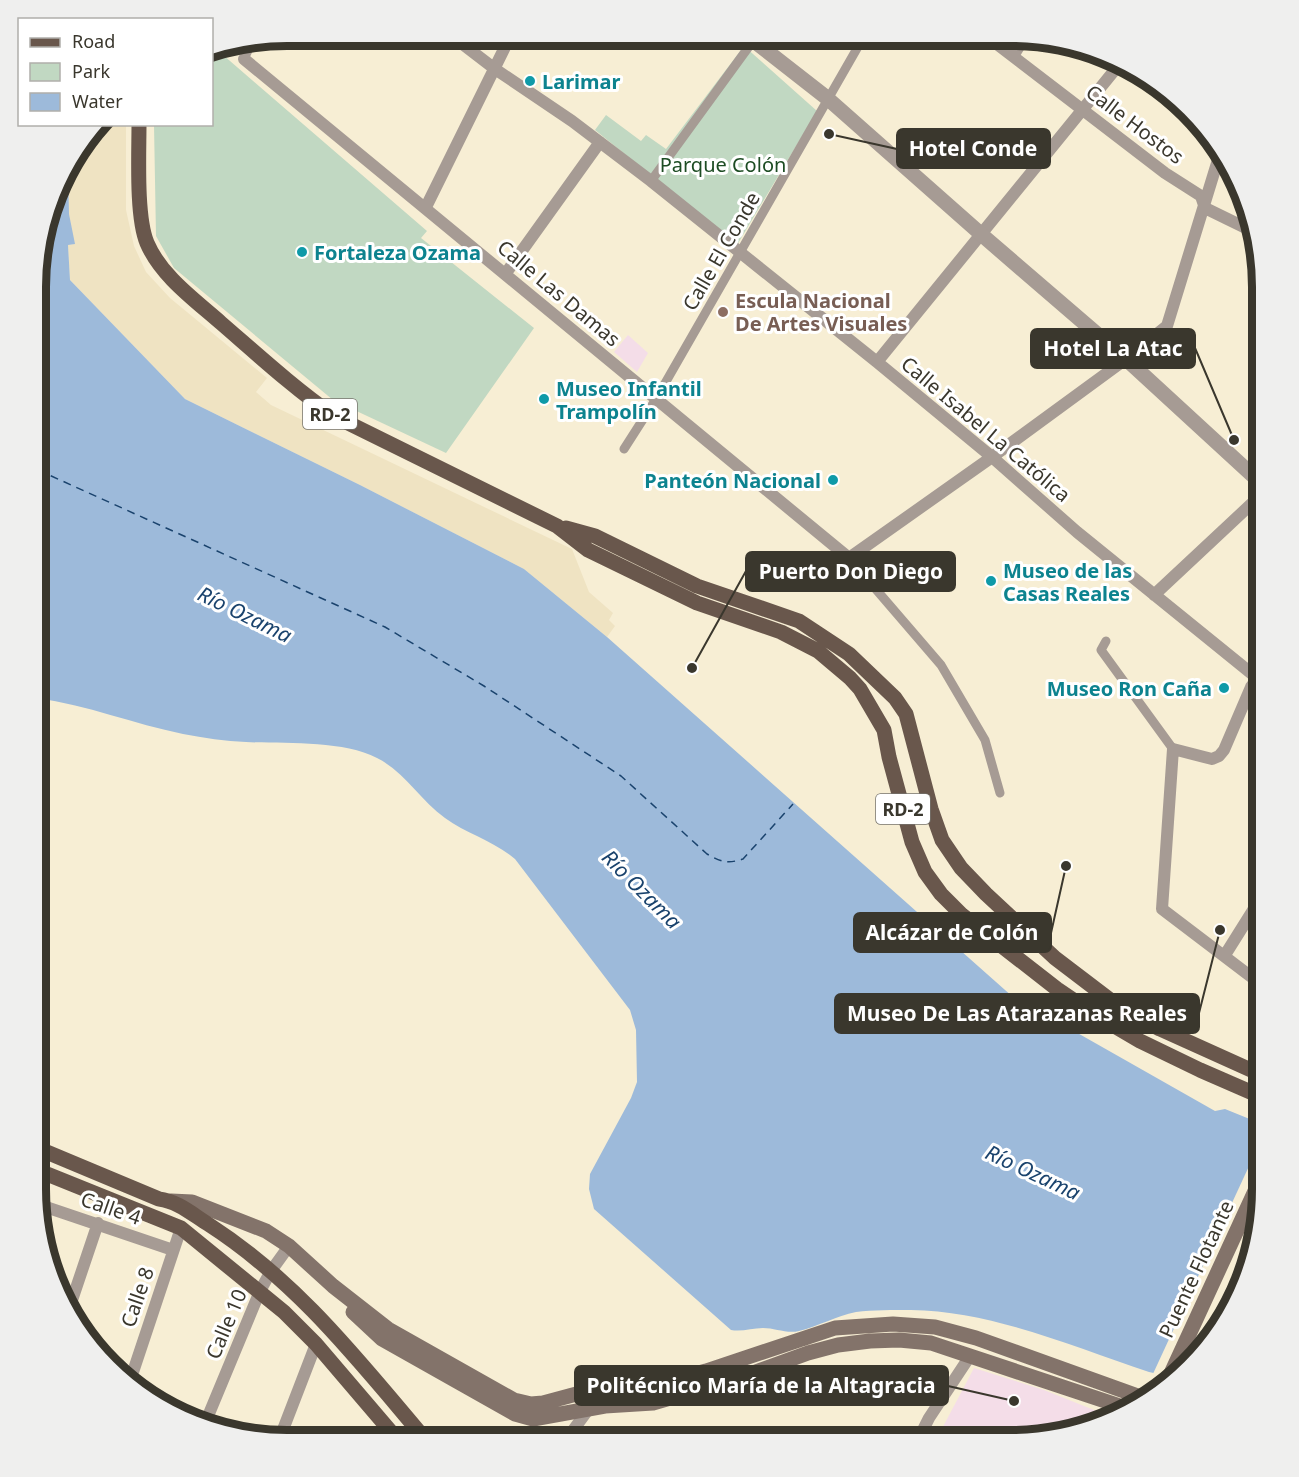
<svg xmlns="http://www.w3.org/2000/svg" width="1299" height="1477" font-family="'Noto Sans',sans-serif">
	<rect width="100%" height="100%" fill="#f7eed4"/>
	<path fill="#efe3c2" d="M100 125H126V210L134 246 146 272 170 298 267 378 256 392 271 405 572 549 589 592 613 613 609 620 615 626 607 637 524 569 360 485 185 399 70 280 68 245 74 244 69 214 68 166Z"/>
	<path fill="#f4dde8" d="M628 335 648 353 637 372 614 352Z
		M974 1368 1044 1390 1099 1412 1095 1426 1027 1440H936Z"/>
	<path fill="#c1d8c2" d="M744 46 817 111 737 245 595 130 606 115 641 141 646 135 666 149Z
		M215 48 427 231 421 238 534 328 446 453 333 400 174 268 156 236 154 125 212 124V49Z"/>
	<path fill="#9dbada" d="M68 166 69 214 75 244 68 245 70 280 185 399 360 485 524 569 607 637 1039 1020 1044 1014 1215 1111 1225 1109 1262 1124V1205L1229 1315 1172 1377 1149 1372C1073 1347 992 1311 911 1310 893 1310 873 1310 856 1312 836 1316 819 1326 799 1331 787 1334 775 1328 763 1328 752 1328 742 1332 731 1330L594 1209 589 1189 590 1174 631 1098 637 1082 636 1030 630 1010 515 859C494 841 467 834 445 818 420 800 405 772 377 758 342 740 285 744 246 742 225 741 204 738 183 734 134 724 87 705 37 698L38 255Z"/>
	<path fill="#f7eed4" d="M1262 1138V1205L1231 1308 1227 1318 1169 1379 1152 1376Z"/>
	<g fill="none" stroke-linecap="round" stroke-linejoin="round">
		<path stroke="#1a436d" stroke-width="1.5" stroke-dasharray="8 6" stroke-linecap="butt" d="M38 470 385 627 484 686 621 776 707 854C721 862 728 864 743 859L793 804"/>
		<path stroke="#a69b94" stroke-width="9" d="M244 59 252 42
			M651 181 753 41
			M624 449 656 399 863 38
			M849 558 941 665 985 740 1000 793
			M1106 641 1101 650 1173 749"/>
		<path stroke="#a69b94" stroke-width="12" d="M452 36 495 69 572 121 651 181 877 362 992 457 1077 532 1262 682
			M989 38 1165 173 1201 196 1205 208 1248 229 1255 235
			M1013 56 1024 38
			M244 59 849 558 992 457 1126 359 1167 326 1221 150
			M426 207 510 37
			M506 273 600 142
			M877 362 1118 66
			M1154 595 1262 494
			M1261 674 1251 687 1224 750 1219 756 1212 759 1173 749 1162 909 1262 985
			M1225 955 1262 896
			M37 1204 173 1250
			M69 1309 98 1223
			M131 1378 181 1228
			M206 1421 260 1291 271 1271 289 1246
			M279 1440 316 1344
			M341 1440H342
			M568 1440 571 1433 588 1410
			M918 1440 929 1418 970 1356"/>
		<path stroke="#a69b94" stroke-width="15" d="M749 37 827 98 982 235 1126 359 1262 484"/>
		<path stroke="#83736a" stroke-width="15" d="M171 1201 192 1202 266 1231 289 1246 333 1286 388 1329 514 1400 531 1404 543 1403 595 1389 649 1385 669 1381 706 1371 835 1328 893 1324 935 1327 976 1338 1149 1400
			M353 1312 382 1339 515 1414 533 1419 605 1406 653 1403 739 1378 808 1353 838 1345 870 1341 899 1340 931 1343 1129 1409
			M1168 1380 1262 1176"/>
		<path stroke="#69574c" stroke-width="15" d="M139 124C139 155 136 217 147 243 161 276 195 300 221 323 258 355 294 388 334 416L557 526 588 550 697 603 781 632 818 651 850 678 860 689 884 730 889 757 912 842 925 872 941 894 962 915 1057 989 1094 1014 1140 1041 1200 1070 1262 1097
			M566 528 595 536 697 586 799 621 849 654 895 698 906 714 931 809 942 840 961 868 986 894 1055 958 1122 1009 1160 1029 1262 1075
			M37 1148 159 1199C177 1201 192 1214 208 1224 298 1282 358 1360 426 1440
			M37 1170 181 1228 284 1312 316 1344 398 1440"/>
	</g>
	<g fill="#0f9aa8" stroke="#fff" stroke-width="2">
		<circle cx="530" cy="81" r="6"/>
		<circle cx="302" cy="252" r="6"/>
		<circle cx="544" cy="399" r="6"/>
		<circle cx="833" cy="480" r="6"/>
		<circle cx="991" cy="581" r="6"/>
		<circle cx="1224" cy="688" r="6"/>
	</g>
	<circle fill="#8d6e63" stroke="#fff" stroke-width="2" cx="723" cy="312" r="6"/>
	<g text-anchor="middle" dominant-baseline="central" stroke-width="6" stroke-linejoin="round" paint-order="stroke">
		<g fill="#fff" stroke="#75736c" stroke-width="1.5">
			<rect x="303" y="399" width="54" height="30" rx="4.5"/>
			<rect x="876" y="794" width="54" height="30" rx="4.5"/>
		</g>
		<g font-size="18" font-weight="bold" fill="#3a372d">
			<text x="330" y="414">RD-2</text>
			<text x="903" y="809">RD-2</text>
		</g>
		<g font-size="20" font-weight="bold" fill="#0d838f" stroke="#fff" text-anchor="start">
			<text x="542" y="81">Larimar</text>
			<text x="314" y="252">Fortaleza Ozama</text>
			<text x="556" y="388">Museo Infantil<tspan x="556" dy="23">Trampolín</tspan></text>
			<text x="821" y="480" text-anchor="end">Panteón Nacional</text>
			<text x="1003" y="570">Museo de las<tspan x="1003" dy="23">Casas Reales</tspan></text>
			<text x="1212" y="688" text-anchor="end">Museo Ron Caña</text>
		</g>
		<g font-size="20" fill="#3a372d" stroke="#fff">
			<text transform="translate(1135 124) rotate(37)">Calle Hostos</text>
			<text transform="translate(721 251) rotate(-60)">Calle El Conde</text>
			<text transform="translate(559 293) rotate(40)">Calle Las Damas</text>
			<text transform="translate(986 429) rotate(40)">Calle Isabel La Católica</text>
			<text transform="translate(111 1208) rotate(19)">Calle 4</text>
			<text transform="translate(1196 1269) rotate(-65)">Puente Flotante</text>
			<text transform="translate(137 1297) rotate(-71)">Calle 8</text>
			<text transform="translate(226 1324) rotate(-67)">Calle 10</text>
		</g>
		<g font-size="20" fill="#1d4c23" stroke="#fff">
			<text x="723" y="164">Parque Colón</text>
		</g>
		<g font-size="20" font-weight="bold" fill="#785e54" stroke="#fff" text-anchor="start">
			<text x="735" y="300">Escula Nacional<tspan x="735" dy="23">De Artes Visuales</tspan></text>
		</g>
		<g font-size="21" font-style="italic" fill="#1a436d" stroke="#fff">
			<text transform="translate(245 614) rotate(26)">Río Ozama</text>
			<text transform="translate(642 889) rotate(45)">Río Ozama</text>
			<text transform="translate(1033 1172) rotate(25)">Río Ozama</text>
		</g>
	</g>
	<path d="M0 0H1299V1477H0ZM287 46H1011A241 241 0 0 1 1252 287V1189A241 241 0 0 1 1011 1430H287A241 241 0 0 1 46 1189V287A241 241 0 0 1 287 46Z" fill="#efefee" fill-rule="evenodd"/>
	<path fill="none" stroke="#3a372d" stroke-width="8" d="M287 46H1011A241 241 0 0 1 1252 287V1189A241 241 0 0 1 1011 1430H287A241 241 0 0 1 46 1189V287A241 241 0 0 1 287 46Z"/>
	<path fill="none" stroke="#3a372d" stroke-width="2" d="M829 134L897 149M1234 440L1195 348M692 668L746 571M1066 866L1051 933M1220 930L1199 1013M1014 1401L948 1386"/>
	<g fill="#3a372d" stroke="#fff" stroke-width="2">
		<circle cx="829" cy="134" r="6"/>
		<circle cx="1234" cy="440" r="6"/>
		<circle cx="692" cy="668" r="6"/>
		<circle cx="1066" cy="866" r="6"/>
		<circle cx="1220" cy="930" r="6"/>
		<circle cx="1014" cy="1401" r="6"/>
	</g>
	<g fill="#3a372d" stroke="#3a372d" stroke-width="2">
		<rect x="897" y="129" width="153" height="39" rx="6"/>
		<rect x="1031" y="329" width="164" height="39" rx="6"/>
		<rect x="746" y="552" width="209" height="39" rx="6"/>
		<rect x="854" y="913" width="197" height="39" rx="6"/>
		<rect x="835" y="994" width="364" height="39" rx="6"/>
		<rect x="575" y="1366" width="373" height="39" rx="6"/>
	</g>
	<g font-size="21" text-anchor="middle" font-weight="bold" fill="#fff">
		<text x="973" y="156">Hotel Conde</text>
		<text x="1113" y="356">Hotel La Atac</text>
		<text x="851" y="579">Puerto Don Diego</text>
		<text x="952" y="940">Alcázar de Colón</text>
		<text x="1017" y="1021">Museo De Las Atarazanas Reales</text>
		<text x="761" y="1393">Politécnico María de la Altagracia</text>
	</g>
	<rect x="18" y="18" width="195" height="108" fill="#ffffff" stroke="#b0afab" stroke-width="1.5"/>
	<rect x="30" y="38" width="30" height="9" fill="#69574c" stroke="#b0afab" stroke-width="1.5"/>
	<text x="72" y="48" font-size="18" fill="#3a372d">Road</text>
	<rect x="30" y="63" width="30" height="18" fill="#c1d8c2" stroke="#b0afab" stroke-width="1.5"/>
	<text x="72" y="78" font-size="18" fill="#3a372d">Park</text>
	<rect x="30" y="93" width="30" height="18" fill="#9dbada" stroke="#b0afab" stroke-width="1.5"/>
	<text x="72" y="108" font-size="18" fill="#3a372d">Water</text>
</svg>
